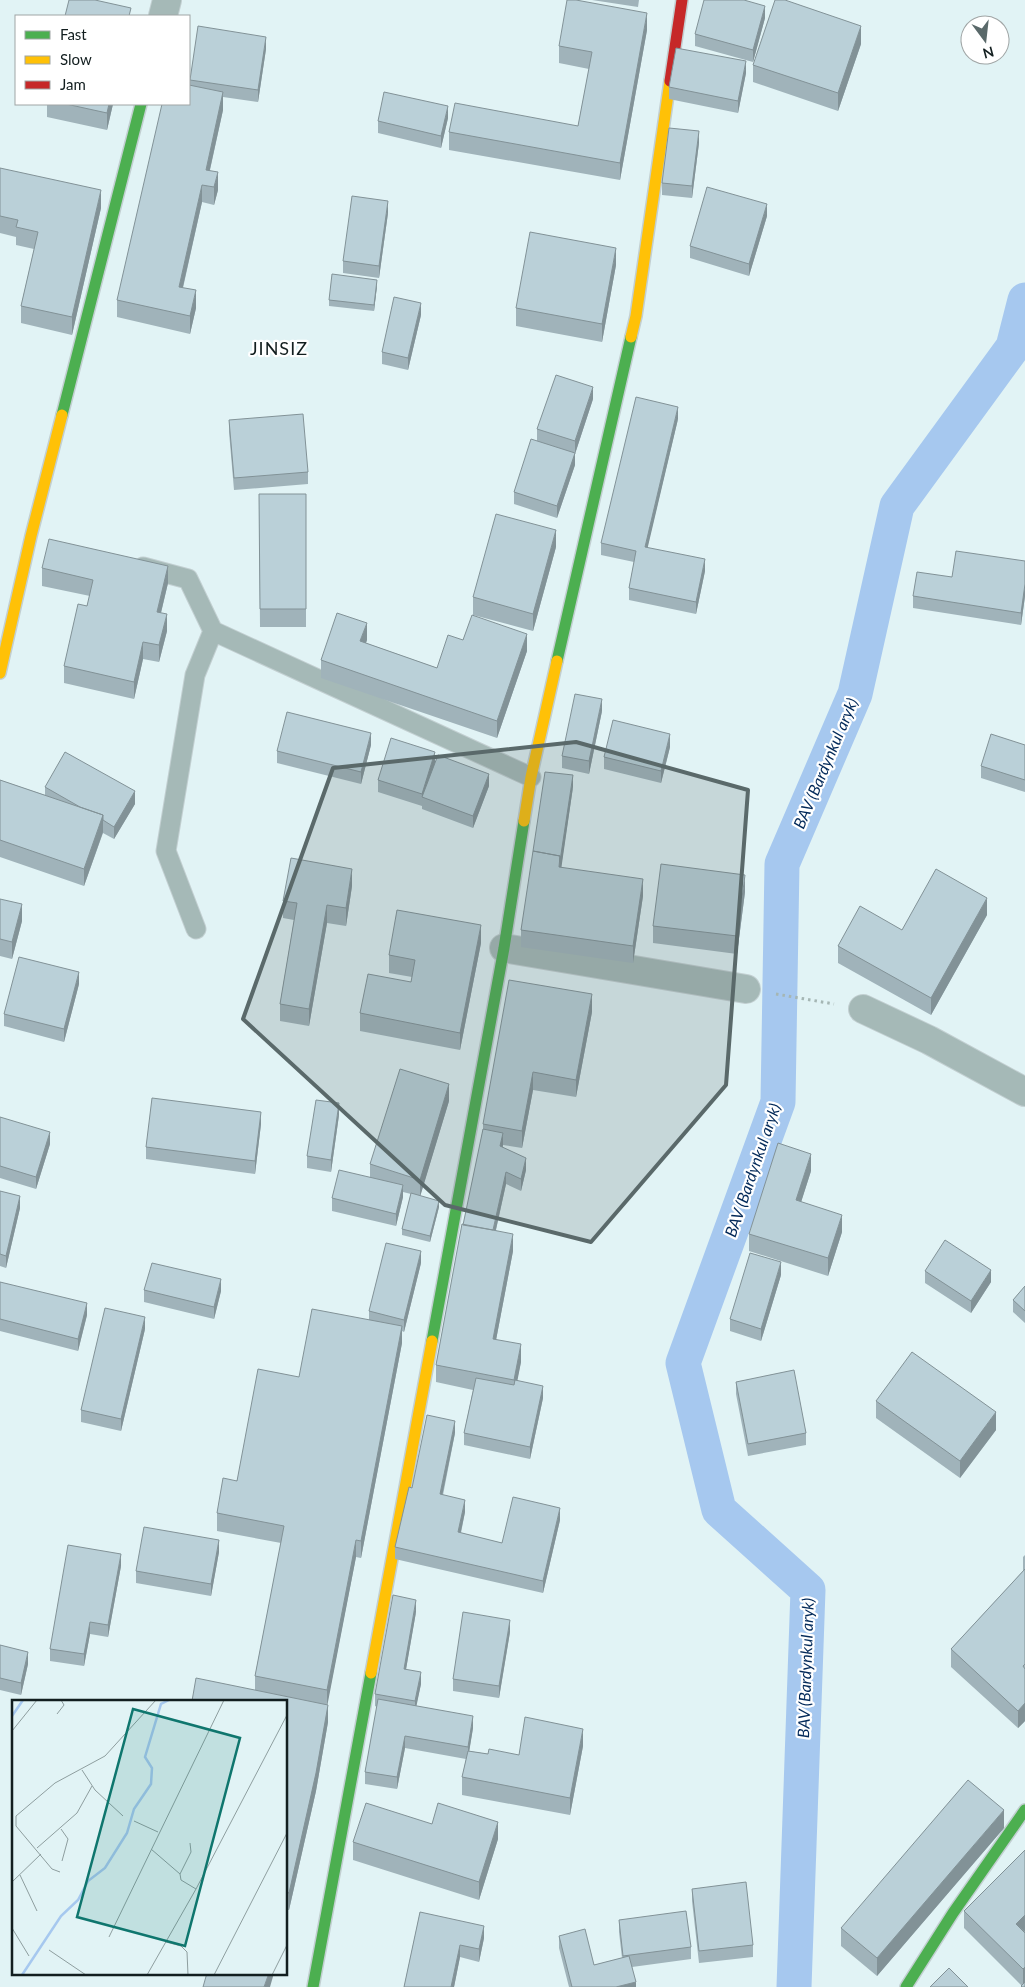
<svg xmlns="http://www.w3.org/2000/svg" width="1025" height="1987" font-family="Lato,sans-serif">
	<rect width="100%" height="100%" fill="#e1f3f5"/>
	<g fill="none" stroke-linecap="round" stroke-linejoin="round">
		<path stroke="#a6c8ef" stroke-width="35" d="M794 1987 808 1590 719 1510 683 1363 778 1102 782 864 855 694 897 506 1013 347 1025 300"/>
		<defs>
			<path id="lane" d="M143 567 188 579 213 631 531 777
				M196 929 166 851 195 675 213 631"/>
			<path id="street" d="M163 16 167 0
				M504 948 746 989
				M863 1009 929 1040 1025 1092"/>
			<path id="fast" d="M62 415 141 104
				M557 661 631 337
				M432 1341 504 948 524 821
				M313 1987 371 1673
				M906 1987 953 1913 1025 1810"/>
			<path id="slow" d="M631 337 636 316 670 81
				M0 673 31 536 62 415
				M524 821 531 777 557 661
				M371 1673 432 1341"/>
			<path id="jam" d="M670 81 682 0"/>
		</defs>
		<use href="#lane" stroke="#c2cfd1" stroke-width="21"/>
		<use href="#street" stroke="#c2cfd1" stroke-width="30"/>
		<use href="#fast" stroke="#c2cfd1" stroke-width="14"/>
		<use href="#slow" stroke="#c2cfd1" stroke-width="14"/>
		<use href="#jam" stroke="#c2cfd1" stroke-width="14"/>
		<path stroke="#a5b6b4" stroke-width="3" stroke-dasharray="2.5 4" stroke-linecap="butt" d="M776 994 834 1004"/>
		<use href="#lane" stroke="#a5b9b7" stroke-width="19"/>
		<use href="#street" stroke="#a5b9b7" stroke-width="28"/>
		<use href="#fast" stroke="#4caf50" stroke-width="11"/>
		<use href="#slow" stroke="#ffc107" stroke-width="11"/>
		<use href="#jam" stroke="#c62828" stroke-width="11"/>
	</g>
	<path fill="#a0b3ba" d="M592 0H639L638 7Z
		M765 18 753 62 695 46V34Z
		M647 30 620 180 449 150V132L578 126 589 69 559 63V46Z
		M861 44 838 111 753 82V65Z
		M266 49 258 102 223 97V110L210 170 218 190 214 205 202 202 183 288 196 308 190 334 117 317V300L190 85V80Z
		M746 73 738 113 669 99V87Z
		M47 104H113L107 130 47 117Z
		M448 118 441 148 378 133V121Z
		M699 143 692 198 662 195V183Z
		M0 168 101 208 72 335 21 323V306L34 249 16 245V237L0 233Z
		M388 213 379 278 343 273V261Z
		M767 216 749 276 690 258V246Z
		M616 265 602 342 516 326V308Z
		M377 286 374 311 329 306V300Z
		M421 315 408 370 382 364V352Z
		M593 399 575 454V465L557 518 514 504V492L537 440V429Z
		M678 419 647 548 705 571 696 614 629 600V588L634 562 601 555V543Z
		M229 420 308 472V484L234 490 229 432Z
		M259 494H306V627H260Z
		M556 547 533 631 473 615 527 651 497 738 321 678V660L367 640 366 643 437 668 463 640 473 615V597Z
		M1025 561V596L1021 625 913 608V596L952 577Z
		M42 568 168 583 161 613 167 631 159 662 143 659 134 699 64 683V666L87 606 90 596 42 586Z
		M602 711 589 774 562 768V756Z
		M371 745 361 784 277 763V751Z
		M1025 745V792L981 778V766Z
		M670 747 661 783 604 769V757Z
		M435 764 489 786 473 828 422 809V803V806L378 792V780Z
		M0 780 45 795V787L135 804 114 839 103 833 84 886 0 857Z
		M573 787 561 867 643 896 633 963 521 947V930Z
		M352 886 346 926 327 923 309 1026 280 1021V1004L294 920 283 918V901Z
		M745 892 737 954 653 943V926Z
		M0 899 22 921 12 959 0 956Z
		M987 915 931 1015 838 963V946L902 930Z
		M481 943 460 1050 360 1031V1013L411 982 412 977 389 973V955Z
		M79 984 64 1042 4 1026V1014Z
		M592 1012 576 1097 533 1090 522 1148 503 1145V1147L526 1170 521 1191 506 1184 496 1230 513 1251 496 1340 521 1362 517 1380 543 1398 530 1459 464 1445V1433L473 1390 436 1382V1365L483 1129V1124Z
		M449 1101 420 1196 439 1207 430 1242 402 1235V1229L411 1194 403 1192V1197L396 1226 332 1211V1198L370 1177V1164Z
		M339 1115 331 1172 307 1168V1156Z
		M0 1117 50 1144 36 1189 0 1178Z
		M261 1124 255 1174 146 1159V1147Z
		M811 1171 801 1202 842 1232 828 1276 749 1251V1234Z
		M0 1191 20 1208 6 1268 0 1266Z
		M421 1263 404 1332 402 1331V1343L361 1558 356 1557 327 1704 328 1722 316 1791 289 1910H286V1701L255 1690V1676L281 1543 217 1531V1513L299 1377 369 1320V1311Z
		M925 1271 991 1282 971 1313 925 1283Z
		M781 1275 761 1341 730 1331V1319Z
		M0 1282 87 1315 78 1351 0 1331Z
		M1025 1286V1323L1013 1312V1300Z
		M144 1290 221 1291 214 1319 144 1302Z
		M145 1329 121 1431 81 1422V1410Z
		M736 1382 806 1433V1445L748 1456 736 1394Z
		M876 1401 996 1430 960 1478 876 1418Z
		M455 1433 443 1495 465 1512 461 1533 502 1543 560 1520 543 1593 395 1559V1547L412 1488Z
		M219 1552 211 1596 136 1583V1571Z
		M1025 1555V1721L1018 1728 951 1667V1649L1023 1571V1557Z
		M121 1566 108 1637 90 1634 84 1666 50 1661V1649Z
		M416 1612 406 1669 421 1684 416 1706 473 1728 469 1751 488 1754 519 1755 583 1746 570 1815 462 1795V1777L466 1759 405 1748 397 1789 365 1784V1772L377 1707 375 1706V1694Z
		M510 1632 499 1698 453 1691V1679Z
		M0 1645 28 1664 21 1695 0 1690Z
		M432 1824 498 1839 479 1900 353 1860V1842Z
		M1004 1828 877 1976 841 1946V1928Z
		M1025 1850V1987H1021V1985L964 1928V1911Z
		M692 1889 753 1945V1957L699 1963 692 1901Z
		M420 1912 484 1938 479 1962 460 1957 454 1987H404Z
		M619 1920 691 1947V1959L632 1967 636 1987H569L559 1948V1936L594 1965 622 1958 619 1932Z"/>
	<path fill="#829297" d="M765 6V18L753 62V50Z
		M647 13V30L620 180V163Z
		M861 26V44L838 111V93Z
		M266 37V49L258 102V90Z
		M746 61V73L738 113V101Z
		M223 92V110L206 187V170Z
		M109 104H113L107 130V113Z
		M448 106V118L441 148V136Z
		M699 131V143L692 198V186Z
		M218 172V190L214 205V187Z
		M202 185V202L179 304V287Z
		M101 190V208L72 335V317Z
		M388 201V213L379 278V266Z
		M767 204V216L749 276V264Z
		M616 248V265L602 342V324Z
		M377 280V286L374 311V305Z
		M196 290V308L190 334V316Z
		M421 303V315L408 370V358Z
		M593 387V399L575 454V441Z
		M678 407V419L645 559V547Z
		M575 453V465L557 518V506Z
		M556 530V547L533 631V614Z
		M705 559V571L696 614V602Z
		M168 566V583L157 629V612Z
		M1025 584V596L1021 625V613Z
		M167 614V631L159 662V645Z
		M367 623V640L360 658V641Z
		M527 634V651L497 738V721Z
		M143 642V659L134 699V682Z
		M602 699V711L589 774V761Z
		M371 733V745L361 784V772Z
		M670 734V747L661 783V771Z
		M435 752V764L422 797V806V794Z
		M489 774V786L473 828V816Z
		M573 775V787L559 884V867Z
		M135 791V804L114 839V827Z
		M103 815V832L84 886V869Z
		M352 869V886L346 926V908Z
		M745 875V892L737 954V936Z
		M643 879V896L633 963V946Z
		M987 898V915L931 1015V998Z
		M22 904V921L12 959V942Z
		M327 905V923L309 1026V1009Z
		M481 925V943L460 1050V1033Z
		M79 972V984L64 1042V1029Z
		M592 994V1012L576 1097V1080Z
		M533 1072V1090L522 1148V1131Z
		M449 1084V1101L420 1197V1180Z
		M339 1103V1115L331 1172V1160Z
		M261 1112V1124L255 1174V1161Z
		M50 1132V1144L36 1189V1177Z
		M503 1133V1145L500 1158V1146Z
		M811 1154V1171L796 1218V1200Z
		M526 1158V1170L521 1191V1179Z
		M506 1172V1184L492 1247V1235Z
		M403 1185V1197L396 1226V1214Z
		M20 1196V1208L6 1268V1256Z
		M439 1201V1207L430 1242V1236Z
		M842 1215V1232L828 1276V1258Z
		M513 1234V1251L493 1356V1339Z
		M421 1251V1263L404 1332V1320Z
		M781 1262V1275L761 1341V1329Z
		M991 1270V1282L971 1313V1301Z
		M221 1279V1291L214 1319V1307Z
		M87 1303V1315L78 1351V1339Z
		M145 1317V1329L121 1431V1419Z
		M402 1326V1343L361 1558V1541Z
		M521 1344V1362L514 1398V1380Z
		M543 1386V1398L530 1459V1447Z
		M996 1412V1430L960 1478V1461Z
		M455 1421V1433L440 1506V1494Z
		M465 1500V1512L458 1545V1532Z
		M560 1508V1520L543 1593V1581Z
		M219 1540V1552L211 1596V1584Z
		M356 1540V1557L327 1707V1690Z
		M121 1554V1566L108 1637V1625Z
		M416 1600V1612L404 1681V1669Z
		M510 1620V1632L499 1698V1686Z
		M90 1622V1634L84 1666V1654Z
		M28 1652V1664L21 1695V1683Z
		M421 1672V1684L415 1713V1701Z
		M1025 1703V1721L1018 1728V1711Z
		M328 1705V1722L316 1791 289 1910V1893Z
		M473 1716V1728L468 1759V1747Z
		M583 1729V1746L570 1815V1798Z
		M405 1736V1748L397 1789V1777Z
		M1004 1810V1828L877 1976V1958Z
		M498 1822V1839L479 1900V1882Z
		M1025 1915V1932L1016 1924Z
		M484 1926V1938L479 1962V1949Z
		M460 1945V1957L454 1987H451Z
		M1025 1967V1984L1023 1987V1969Z
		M269 1973H274L270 1987H264Z
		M636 1982V1987H616Z"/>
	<path fill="#bad0d8" stroke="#829297" d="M69 0H95L131 8 129 16H65Z
		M567 0H576L647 13 620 163 449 132 455 103 578 126 592 52 559 46Z
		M704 0H744L765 6 753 50 695 34Z
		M775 0H785L861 26 838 93 753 65Z
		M198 26 266 37 258 90 190 80Z
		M676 48 746 61 738 101 669 87Z
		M189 85 223 92 206 170 218 172 214 187 202 185 179 287 196 290 190 316 117 300 162 104H189Z
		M384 92 448 106 441 136 378 121Z
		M66 104H109L107 113Z
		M669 128 699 131 692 186 662 183Z
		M0 168 101 190 72 317 21 306 38 232 16 227 18 220 0 216Z
		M707 187 767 204 749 264 690 246Z
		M352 196 388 201 379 266 343 261Z
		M530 232 616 248 602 324 516 308Z
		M332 274 377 280 374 305 329 300Z
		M394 297 421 303 408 358 382 352Z
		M556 375 593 387 575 441 537 429Z
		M636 397 678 407 645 547 705 559 696 602 629 588 636 551 601 543Z
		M303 414 308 472 234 478 229 420Z
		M531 439 575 453 557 506 514 492Z
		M259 494H306V609H260Z
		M496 514 556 530 533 614 473 597Z
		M49 539 168 566 157 612 167 614 159 645 143 642 134 682 64 666 78 604 87 606 93 580 42 568Z
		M956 551 1025 561V584L1021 613 913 596 917 572 952 577Z
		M337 613 367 623 360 641 437 668 448 635 463 640 472 615 527 634 497 721 321 660Z
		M575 694 602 699 589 761 562 756Z
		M287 712 371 733 361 772 277 751Z
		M613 720 670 734 661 771 604 757Z
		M991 734 1025 745V780L981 766Z
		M391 738 435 752 422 794 378 780Z
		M65 752 135 791 114 827 103 820V815L80 807 45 787Z
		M438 755 489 774 473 816 422 797Z
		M545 772 573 775 560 861V856L533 851Z
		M0 780 103 815 84 869 0 840Z
		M533 851 560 856 559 867 643 879 633 946 521 930Z
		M291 858 352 869 346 908 327 905 309 1009 280 1004 297 903 283 901Z
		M661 864 745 875 737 936 653 926Z
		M936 869 987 898 931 998 838 946 860 906 902 930Z
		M0 899 22 904 12 942 0 939Z
		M397 910 481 925 460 1033 360 1013 368 974 411 982 415 960 389 955Z
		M19 957 79 972 64 1029 4 1014Z
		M509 980 592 994 576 1080 533 1072 522 1131 483 1124Z
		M400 1069 449 1084 420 1180 370 1164Z
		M152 1098 261 1112 255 1161 146 1147Z
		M316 1100 339 1103 331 1160 307 1156Z
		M0 1117 50 1132 36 1177 0 1166Z
		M483 1129 503 1133 500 1146 526 1158 521 1179 506 1172 493 1230 463 1225Z
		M778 1143 811 1154 796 1200 842 1215 828 1258 749 1234Z
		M339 1170 403 1185 396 1214 332 1198Z
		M0 1191 20 1196 6 1256 0 1254Z
		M411 1193 439 1201 430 1236 402 1229Z
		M462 1224 513 1234 493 1339 521 1344 514 1380 436 1365Z
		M945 1240 991 1270 971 1301 925 1271Z
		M386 1243 421 1251 404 1320 369 1311Z
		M750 1253 781 1262 761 1329 730 1319Z
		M152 1263 221 1279 214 1307 144 1290Z
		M0 1282 87 1303 78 1339 0 1319Z
		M1025 1286V1311L1013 1300Z
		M105 1308 145 1317 121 1419 81 1410Z
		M312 1309 402 1326 361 1541 356 1540 327 1690 255 1676 284 1526 217 1513 223 1478 237 1481 258 1369 299 1377Z
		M912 1352 996 1412 960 1461 876 1401Z
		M794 1370 806 1433 748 1444 736 1382Z
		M476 1378 514 1385 515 1380 543 1386 530 1447 464 1433Z
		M427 1415 455 1421 440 1494 465 1500 458 1532 502 1543 513 1497 560 1508 543 1581 395 1547 409 1487 412 1488Z
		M144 1527 219 1540 211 1584 136 1571Z
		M68 1545 121 1554 108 1625 90 1622 84 1654 50 1649Z
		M1025 1569V1664L1023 1666 1025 1669V1703L1018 1711 951 1649Z
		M393 1595 416 1600 404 1669 421 1672 415 1701 375 1694Z
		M463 1612 510 1620 499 1686 453 1679Z
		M0 1645 28 1652 21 1683 0 1678Z
		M196 1678 328 1705 316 1773 289 1893 286 1892V1701H192Z
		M378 1699 473 1716 468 1747 405 1736 397 1777 365 1772Z
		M525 1717 583 1729 570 1798 462 1777 468 1751 488 1754 489 1749 519 1755Z
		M968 1780 1004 1810 877 1958 841 1928Z
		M366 1803 432 1824 438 1803 498 1822 479 1882 353 1842Z
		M1025 1850V1915L1016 1924 1025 1933V1967L1023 1969 964 1911Z
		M746 1882 753 1945 699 1951 692 1889Z
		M686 1911 691 1947 623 1956 619 1920Z
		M420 1912 484 1926 479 1949 460 1945 451 1987H404Z
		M585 1929 594 1965 629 1956 636 1982 616 1987H572L559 1936Z
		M949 1968 968 1987H930Z
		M207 1973H269L264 1987H203Z
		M1025 1982V1987H1022L1021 1986Z"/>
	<path fill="#5a696a" fill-opacity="0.2" stroke="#5a696a" stroke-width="4" stroke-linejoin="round" d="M576 742 748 790 726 1085 591 1242 445 1205 243 1019 333 768Z"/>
	<g text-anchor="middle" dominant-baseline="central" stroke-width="4.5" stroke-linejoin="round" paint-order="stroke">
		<g font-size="16" font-style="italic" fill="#022959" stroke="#fff">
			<text transform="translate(825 763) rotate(-67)">BAV (Bardynkul aryk)</text>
			<text transform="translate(752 1170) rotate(-71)">BAV (Bardynkul aryk)</text>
			<text transform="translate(805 1668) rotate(-88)">BAV (Bardynkul aryk)</text>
		</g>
		<g font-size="18" letter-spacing="1" fill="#121e1f" stroke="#fff">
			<text x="279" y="348">JINSIZ</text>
		</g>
	</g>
	<g transform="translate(12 1700)">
		<rect width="275" height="275" fill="#e1f3f5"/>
		<path fill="none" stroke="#a6c8ef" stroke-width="2.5" d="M0 16 11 0M10 275 49 216 66 200 76 181 93 168 115 133 122 109 139 84 140 68 133 57 149 4 157 0"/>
		<path fill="none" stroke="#8e9e9f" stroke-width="1" d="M45 14 52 5 49 0M0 31 25 0M70 70 83 90 111 116M122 121 146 132M49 129 56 139 50 161M25 148 65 113 80 86M139 149 168 174 169 180 184 189M48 172 40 169 4 126V116L43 83 93 56 144 0M168 174 179 152 178 143M8 175 25 211M0 182 29 154M0 228 17 256M97 237 212 0M154 242 169 246 175 252 176 275M37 250 74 275M135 275 184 189 275 15M202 275 275 133M260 275 275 245"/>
		<path fill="#0f766e" fill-opacity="0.15" stroke="#0f766e" stroke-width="2.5" d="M121 9 228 38 173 246 65 217Z"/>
		<rect width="275" height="275" fill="none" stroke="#121e1f" stroke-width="2.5"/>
	</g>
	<rect x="15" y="15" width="175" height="90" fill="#ffffff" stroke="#a0a5a5"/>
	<rect x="25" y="31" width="25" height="8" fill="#4caf50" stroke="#a0a5a5"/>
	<text x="60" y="40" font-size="15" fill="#121e1f">Fast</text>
	<rect x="25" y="56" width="25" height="8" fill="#ffc107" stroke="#a0a5a5"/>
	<text x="60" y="65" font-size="15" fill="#121e1f">Slow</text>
	<rect x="25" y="81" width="25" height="8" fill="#c62828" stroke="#a0a5a5"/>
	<text x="60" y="90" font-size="15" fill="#121e1f">Jam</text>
	<g transform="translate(985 40) rotate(165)"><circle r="24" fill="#ffffff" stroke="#a0a5a5"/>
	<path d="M0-4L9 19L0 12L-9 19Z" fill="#5a696a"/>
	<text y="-8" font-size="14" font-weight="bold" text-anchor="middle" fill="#121e1f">N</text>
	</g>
</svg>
